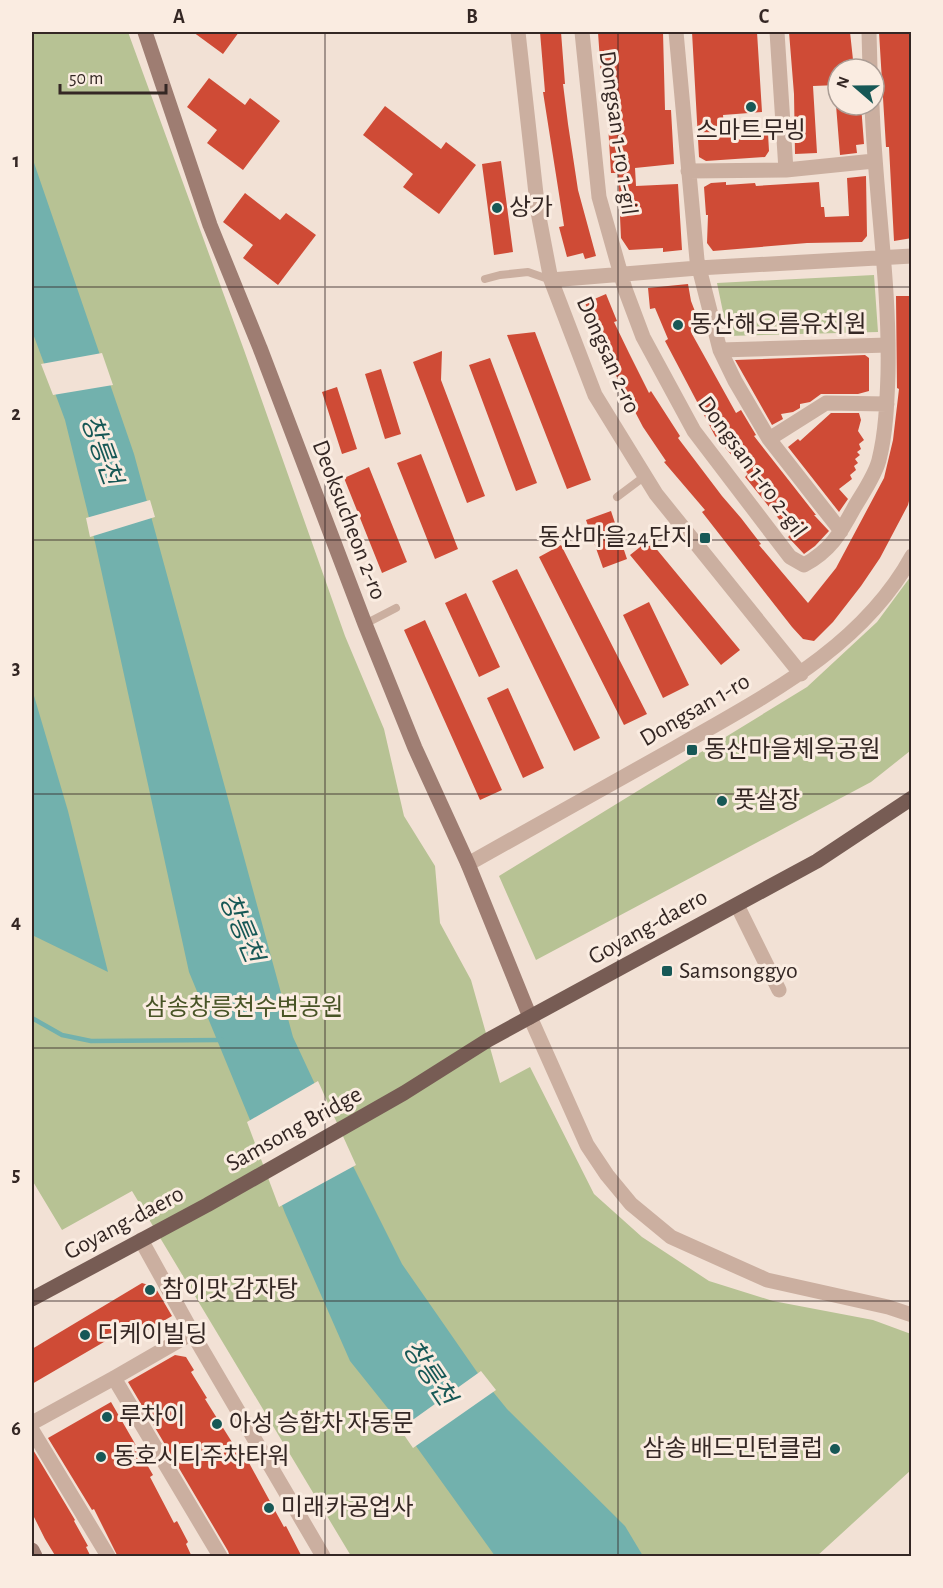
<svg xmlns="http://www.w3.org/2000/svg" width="943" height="1588" font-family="'Alegreya Sans','Noto Sans KR',sans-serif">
	<rect width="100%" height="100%" fill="#f2e1d5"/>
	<path fill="#b7c294" d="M32 32H128L244 350 345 636 384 729 404 816 435 866 440 923 471 980 500 1083 530 1067 594 1194 642 1237 709 1281 773 1301 873 1320 911 1334V1470L817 1556H351L132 1191 62 1230 32 1180Z
		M874 275 878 332 728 336 717 283Z
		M911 576 912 748 910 751 871 782 536 960 499 876 807 687 877 622Z"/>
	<path fill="#72b1ad" d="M32 157 134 454 293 1037 354 1168 402 1264 477 1372 507 1409 625 1526 643 1556H495L398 1421 350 1361 285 1213 250 1120 189 972 95 542 65 420 32 331Z
		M32 689 68 811 108 972 32 935Z"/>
	<path fill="#f2e1d5" d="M102 353 113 385 53 395 41 364Z
		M150 500 155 517 90 537 86 518Z
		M318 1081 356 1165 279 1207 247 1122Z
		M481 1371 496 1390 413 1448 400 1429Z"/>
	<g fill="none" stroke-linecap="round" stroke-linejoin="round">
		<path stroke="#72b1ad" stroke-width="4.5" d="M32 1018 62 1035 91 1041 222 1040"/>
	</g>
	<path fill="#cf4b36" d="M193 32H239L223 54Z
		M540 32H561L565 84H563L568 124 578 190 596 256 585 259 583 253 567 257 559 227 564 226 543 92H545Z
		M598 32H663L665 110H671L674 164 635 168 636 186 678 184 682 250 663 252V248L629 250 621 238 618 173H611L605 76H601Z
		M692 32H757L762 112 723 115 725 137 768 134 769 151 765 157 706 161 699 157Z
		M789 32H850L854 69H838V85L813 86 817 153 795 154 794 94Z
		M879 32H912V238L894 241 889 147H886Z
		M209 78 245 105 250 98 280 121 243 170 207 143 217 130 187 107Z
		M836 105H861L864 144 856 145 857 153 840 155Z
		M385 106 441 149 446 142 476 165 439 214 403 187 413 174 363 135Z
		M501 161 513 252 494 255 482 164Z
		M866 176 867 236 862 242 807 243 713 251 707 243 708 215H706L704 187 711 183 726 182V185L755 183 756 186 819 182 821 207H824L825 217 849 216 847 178Z
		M245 193 280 220 286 213 316 235 278 285 243 258 253 245 223 222Z
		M688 284 691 301 701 327 692 334 736 413 741 410 756 435 754 436 816 515H814L829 531 815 546 804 554 788 537 791 534 745 477 748 474 715 436 665 341 668 339 655 308 650 309 648 288Z
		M606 294 617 321 614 322 629 353 649 393 651 391 680 436 678 438 722 496 741 518 761 544 759 545 808 603 836 568 884 478 893 440 899 389 897 388 896 296H912V489L908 505 880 558 861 586 833 622 814 641 803 639 792 627 702 512 705 510 664 462 666 461 643 427 612 368 613 367 597 335 585 303Z
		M535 332 591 480 567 489 507 335Z
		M442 351 441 380 485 496 467 503 413 362Z
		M865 355 869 358V391L858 394H821L810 402 800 404V408L793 412 781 414 783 419 772 425 735 360Z
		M490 358 537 483 516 491 469 365Z
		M381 369 401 434 385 439 365 374Z
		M337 387 357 449 342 454 322 392Z
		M831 413H859L861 420 858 431 864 440 859 444 861 449 857 452 860 455 855 459 858 463 854 466 856 470 850 475 852 479 839 489 848 499 839 512 788 447 798 439 800 441Z
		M421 454 458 549 435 559 397 463Z
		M369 467 407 562 382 573 344 478Z
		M611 511 627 559 603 568 586 520Z
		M649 540 740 650 721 665 630 555Z
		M561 545 647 714 624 725 539 557Z
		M517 569 600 738 574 751 492 581Z
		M466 593 500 667 479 677 445 603Z
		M649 602 689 685 663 698 623 615Z
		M425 620 502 790 480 800 404 630Z
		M508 688 544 768 523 778 487 698Z
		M142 1283 155 1287 172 1316 139 1335 133 1325 32 1384V1349Z
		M175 1355 186 1357 194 1370 191 1372 207 1398 205 1399 245 1463 248 1461 284 1527 286 1526 302 1557H230L228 1551 128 1382Z
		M111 1402 153 1475 150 1477 174 1523 177 1521 188 1542 186 1544 192 1557H118L94 1509 92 1510 48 1438Z
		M32 1448 75 1520 74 1521 88 1546 86 1547 91 1557H56L45 1539 32 1513Z"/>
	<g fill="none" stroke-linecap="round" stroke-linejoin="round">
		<path stroke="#cbafa0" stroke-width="8" d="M485 279 500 275 528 272 551 280
			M617 497 645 476
			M365 624 396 608"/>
		<path stroke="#cbafa0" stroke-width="15" d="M518 32 538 212 551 280 595 395 656 494 801 674
			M582 32 599 197 625 289 643 337 694 431 790 557 804 565C830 551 840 534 854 508 862 494 875 476 879 460 886 432 887 402 888 374 890 283 875 195 872 105
			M676 32 697 260 720 350 735 381 769 439 841 531
			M777 32 786 170
			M869 32 870 69
			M688 171 786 170 874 161
			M551 280 698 268 912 256
			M720 350 888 345
			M769 439 826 403 887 404
			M468 864C537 825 606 787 675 748 763 697 861 649 912 556
			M737 905 779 990
			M530 1017 587 1145 607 1175 631 1204 671 1237 767 1280 888 1307 912 1315
			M141 1240 197 1341 323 1556
			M114 1378 220 1556
			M32 1423 114 1378 192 1333
			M32 1430 108 1556"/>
		<path stroke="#9e7d72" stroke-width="15" d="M145 32 210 225 260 348 365 624 415 748 468 864 530 1017
			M32 1550 35 1556"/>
		<path stroke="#775c54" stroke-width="15" d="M32 1299 207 1205 404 1093 488 1040 530 1017 817 861 912 798"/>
	</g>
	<path fill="none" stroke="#342724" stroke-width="1.5" stroke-opacity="0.55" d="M325 32V1556M618 32V1556M32 287H912M32 540H912M32 794H912M32 1048H912M32 1301H912"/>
	<g fill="#175856" stroke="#faece1" stroke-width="2">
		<circle cx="751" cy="107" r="6"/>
		<circle cx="497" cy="208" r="6"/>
		<circle cx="678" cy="325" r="6"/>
		<rect x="699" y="532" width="12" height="12" rx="3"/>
		<rect x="686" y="744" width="12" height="12" rx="3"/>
		<circle cx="722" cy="801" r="6"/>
		<rect x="661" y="965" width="12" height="12" rx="3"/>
		<circle cx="150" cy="1290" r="6"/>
		<circle cx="85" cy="1335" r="6"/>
		<circle cx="107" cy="1417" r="6"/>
		<circle cx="217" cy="1424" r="6"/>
		<circle cx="835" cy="1449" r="6"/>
		<circle cx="101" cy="1457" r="6"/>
		<circle cx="269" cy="1508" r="6"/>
	</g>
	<g text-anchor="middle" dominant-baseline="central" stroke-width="6" stroke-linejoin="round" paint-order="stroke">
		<g font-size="24" fill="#342724" stroke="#faece1" text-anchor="start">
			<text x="751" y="131" text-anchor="middle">스마트무빙</text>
			<text x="509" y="208">상가</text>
			<text x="690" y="325">동산해오름유치원</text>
			<text x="693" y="538" text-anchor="end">동산마을24단지</text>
			<text x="704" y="750">동산마을체욱공원</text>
			<text x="734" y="801">풋살장</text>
			<text x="679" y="971">Samsonggyo</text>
			<text x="162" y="1290">참이맛 감자탕</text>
			<text x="97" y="1335">디케이빌딩</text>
			<text x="119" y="1417">루차이</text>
			<text x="229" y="1424">아성 승합차 자동문</text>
			<text x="823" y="1449" text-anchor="end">삼송 배드민턴클럽</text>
			<text x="113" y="1457">동호시티주차타워</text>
			<text x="281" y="1508">미래카공업사</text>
		</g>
		<g font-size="24" fill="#342724" stroke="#faece1">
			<text transform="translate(618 133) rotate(82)">Dongsan 1-ro 1-gil</text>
			<text transform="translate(608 355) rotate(66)">Dongsan 2-ro</text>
			<text transform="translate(752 467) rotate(54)">Dongsan 1-ro 2-gil</text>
			<text transform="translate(349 520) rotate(69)">Deoksucheon 2-ro</text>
			<text transform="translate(695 710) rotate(-30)">Dongsan 1-ro</text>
			<text transform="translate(648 927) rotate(-29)">Goyang-daero</text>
			<text transform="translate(294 1129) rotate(-29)">Samsong Bridge</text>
			<text transform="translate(124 1223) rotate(-28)">Goyang-daero</text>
		</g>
		<g font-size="24" fill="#485426" stroke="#faece1">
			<text x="244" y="1008">삼송창릉천수변공원</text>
		</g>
		<g font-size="26" font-style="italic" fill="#175856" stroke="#faece1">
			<text transform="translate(101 450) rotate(70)">창릉천</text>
			<text transform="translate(241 928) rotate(67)">창릉천</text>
			<text transform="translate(429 1373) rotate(56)">창릉천</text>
		</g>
	</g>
	<rect width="943" height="1588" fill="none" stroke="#faece1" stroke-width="66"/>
	<g transform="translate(856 87) rotate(290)"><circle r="28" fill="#faece1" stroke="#ab9d95" stroke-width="1.5"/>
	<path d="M0-4.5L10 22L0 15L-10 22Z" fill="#175856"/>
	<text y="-9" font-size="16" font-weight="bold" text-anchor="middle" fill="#342724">N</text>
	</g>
	<path d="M60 84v9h106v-9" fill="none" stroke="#342724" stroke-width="3"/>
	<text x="69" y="84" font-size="18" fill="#342724" stroke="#faece1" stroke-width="4.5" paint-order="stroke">50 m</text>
	<rect x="33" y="33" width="877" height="1522" fill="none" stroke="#342724" stroke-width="2"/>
	<g font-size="20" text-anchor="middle" font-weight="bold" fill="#342724">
		<text x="179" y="23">A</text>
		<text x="472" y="23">B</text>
		<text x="764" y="23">C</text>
		<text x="16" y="167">1</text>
		<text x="16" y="420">2</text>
		<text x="16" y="674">3</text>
		<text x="16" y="928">4</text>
		<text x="16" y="1181">5</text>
		<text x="16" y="1435">6</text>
	</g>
</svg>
